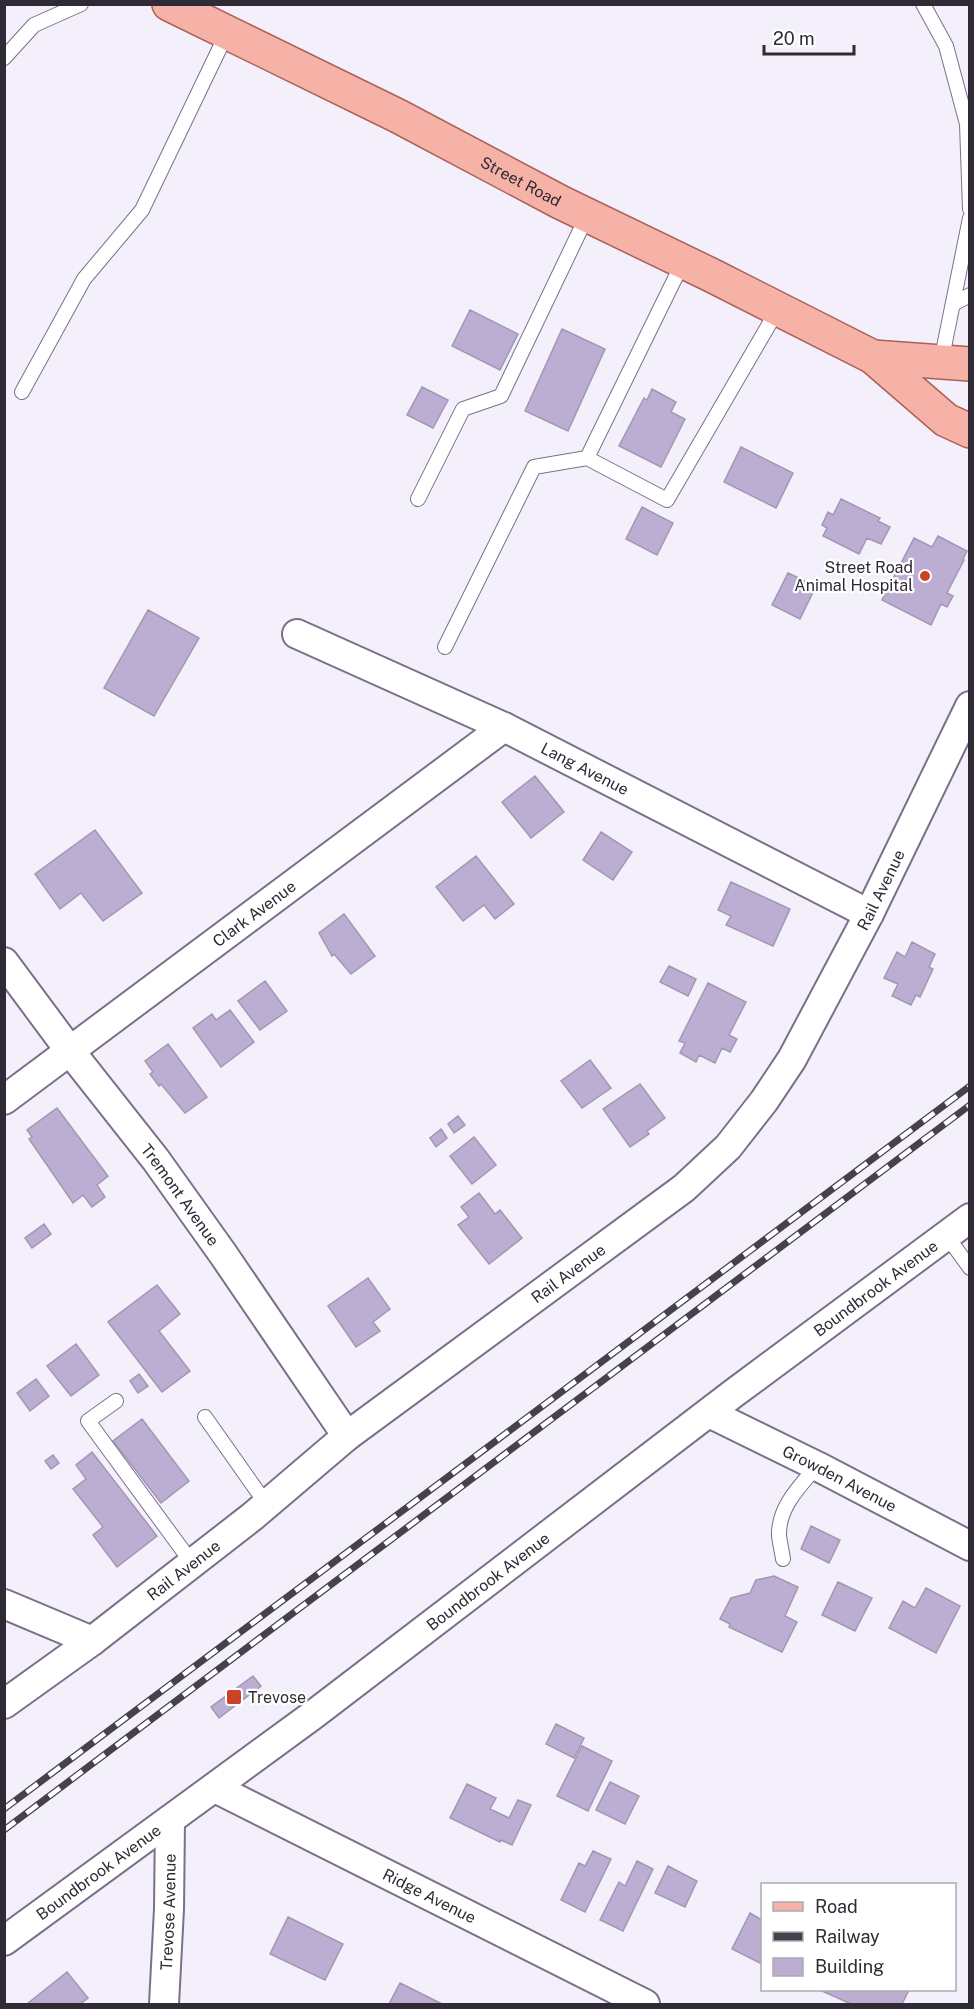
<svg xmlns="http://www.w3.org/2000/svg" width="974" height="2009" font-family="'Public Sans',sans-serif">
	<rect width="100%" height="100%" fill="#f4f0fb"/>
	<path fill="#bcadd2" stroke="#a297b2" stroke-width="1.5" d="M470 310 518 334 500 370 452 346Z
		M562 329 605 349 568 431 525 411Z
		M422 387 448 400 433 428 407 415Z
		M652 389 676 402 671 412 685 419 661 467 619 446 644 398 647 400Z
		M741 447 793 473 776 508 724 482Z
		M841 499 880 518 878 521 890 527 881 544 867 538 859 554 823 536 827 528 822 525 828 512 833 515Z
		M642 507 673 523 657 555 626 539Z
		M938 536 967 551 963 559 964 560 947 593 953 596 947 607 941 604 931 625 882 600 914 538 932 547Z
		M788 573 816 586 800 619 772 605Z
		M148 610 199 638 154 716 104 688Z
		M535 776 564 812 531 838 502 802Z
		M95 830 142 893 103 921 81 893 60 909 35 874Z
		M601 832 632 852 613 880 583 860Z
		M476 856 514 904 495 919 484 905 463 921 436 887Z
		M731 882 790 909 773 946 726 925 731 916 718 910Z
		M344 914 375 956 351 974 334 954 332 956 319 933Z
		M912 942 935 954 929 967 933 969 920 997 916 995 911 1005 892 996 898 984 884 978 897 952 905 957Z
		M669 966 696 979 688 996 660 982Z
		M265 981 287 1011 260 1030 238 1001Z
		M708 983 746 1002 729 1035 737 1039 730 1052 722 1048 715 1063 699 1055 696 1062 680 1053 685 1043 679 1041Z
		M230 1010 254 1042 221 1067 193 1028 212 1014 216 1020Z
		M168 1044 207 1097 185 1113 161 1084 159 1086 150 1074 153 1072 145 1061Z
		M590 1060 611 1088 582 1108 561 1081Z
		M640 1084 665 1118 647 1131 649 1134 630 1147 603 1109Z
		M57 1108 108 1176 97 1185 105 1197 92 1207 83 1195 73 1203 29 1139 32 1137 27 1130Z
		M458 1116 465 1125 454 1133 448 1124Z
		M441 1129 447 1138 436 1147 430 1138Z
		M474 1137 496 1165 472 1184 450 1156Z
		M479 1193 495 1214 500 1210 522 1238 489 1264 458 1225 469 1217 461 1207Z
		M44 1224 51 1234 32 1248 25 1238Z
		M368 1278 390 1309 373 1322 380 1331 356 1347 328 1306Z
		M157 1285 180 1314 159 1331 190 1371 162 1392 108 1322Z
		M76 1344 99 1375 71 1396 47 1366Z
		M139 1374 148 1386 138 1393 130 1381Z
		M36 1379 49 1396 30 1411 17 1393Z
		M142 1419 189 1481 161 1503 113 1441Z
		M92 1452 157 1536 117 1567 93 1535 103 1527 73 1489 86 1479 76 1465Z
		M53 1455 59 1463 51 1469 45 1461Z
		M811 1526 840 1540 829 1563 801 1549Z
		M774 1576 798 1587 785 1616 797 1622 782 1652 729 1627 730 1624 720 1619 731 1598 750 1593 756 1580Z
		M838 1582 872 1598 855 1631 822 1615Z
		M926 1588 960 1606 936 1653 889 1628 903 1601 915 1608Z
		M253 1676 261 1686 219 1718 211 1707Z
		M556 1724 584 1738 574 1758 546 1744Z
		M582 1746 612 1761 588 1811 557 1796Z
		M610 1782 639 1796 625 1824 596 1810Z
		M467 1784 496 1798 490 1809 509 1818 518 1800 531 1805 512 1845 501 1840 500 1842 450 1818Z
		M593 1851 611 1859 585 1912 561 1900 579 1863 585 1866Z
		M637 1861 653 1869 623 1931 600 1920 619 1882 625 1886Z
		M668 1866 697 1881 685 1907 655 1893Z
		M750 1913 762 1920V1964L732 1949Z
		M288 1917 343 1944 325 1980 270 1954Z
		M67 1972 88 1998 80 2004H27Z
		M400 1983 442 2004H389Z
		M822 1991V1990H909L902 2004H851Z"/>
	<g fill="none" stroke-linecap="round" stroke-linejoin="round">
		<defs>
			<path id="service" d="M923 4 946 46 967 124 970 209
				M4 58 34 25 81 4
				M953 304 970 295
				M941 362 970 218
				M22 392 84 279 142 210 227 33
				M587 458 667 500 778 309
				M418 499 463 409 501 396 587 216
				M445 647 534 467 587 458 683 262
				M946 1235 970 1268
				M116 1401 88 1421 192 1563
				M205 1417 267 1505
				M783 1559C782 1552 780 1543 779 1536 778 1507 800 1486 817 1466"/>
			<g id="minor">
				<path id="s1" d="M297 634 504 727 869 914"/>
				<path id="s2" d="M4 962 70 1051 156 1160 223 1254 347 1436"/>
				<path id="s3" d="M4 1100 504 727"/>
				<path id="s4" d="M709 1413 817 1466 970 1546"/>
				<path d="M4 1604 92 1641"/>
				<path id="s5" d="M4 1704 92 1641 253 1516 347 1436 684 1188 728 1147 764 1101 792 1059 869 914 970 706"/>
				<path id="s6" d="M215 1788 645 2004"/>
				<path id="s7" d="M4 1941 313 1715 734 1393 970 1218"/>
				<path id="s8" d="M164 2004 169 1909 170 1820"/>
			</g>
			<g id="primary">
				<path id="s9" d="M169 4 398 116 560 202 711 275 873 357 946 420 970 431"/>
				<path d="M873 357 970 364"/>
			</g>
		</defs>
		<use href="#service" stroke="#7b708a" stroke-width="16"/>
		<use href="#minor" stroke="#7b708a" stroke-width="32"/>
		<use href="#primary" stroke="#ac6158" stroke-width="36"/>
		<use href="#service" stroke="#fff" stroke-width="14"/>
		<use href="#minor" stroke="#fff" stroke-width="28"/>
		<use href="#primary" stroke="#f6b2a6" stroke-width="33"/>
		<defs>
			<path id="rail" d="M4 1809 970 1086
				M4 1830 970 1105"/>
		</defs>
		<use href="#rail" stroke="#46414c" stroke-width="7"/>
		<use href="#rail" stroke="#fff" stroke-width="4.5" stroke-dasharray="14" stroke-linecap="butt"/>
	</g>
	<g fill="#cc4226" stroke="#fff" stroke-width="2">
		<circle cx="925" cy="576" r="6"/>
		<rect x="226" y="1689" width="16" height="16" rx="3"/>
	</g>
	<g text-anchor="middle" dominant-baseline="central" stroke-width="4.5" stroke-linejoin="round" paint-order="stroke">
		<g font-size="16" fill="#2f2a35" stroke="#fff">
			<text stroke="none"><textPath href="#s9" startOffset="394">Street Road</textPath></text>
			<text stroke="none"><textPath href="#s1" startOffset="318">Lang Avenue</textPath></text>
			<text stroke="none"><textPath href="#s5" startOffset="1214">Rail Avenue</textPath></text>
			<text stroke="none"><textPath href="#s3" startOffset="312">Clark Avenue</textPath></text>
			<text stroke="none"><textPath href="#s2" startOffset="292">Tremont Avenue</textPath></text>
			<text stroke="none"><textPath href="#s5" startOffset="710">Rail Avenue</textPath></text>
			<text stroke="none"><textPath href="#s7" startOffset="1089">Boundbrook Avenue</textPath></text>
			<text stroke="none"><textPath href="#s4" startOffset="146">Growden Avenue</textPath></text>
			<text stroke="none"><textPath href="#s5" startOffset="224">Rail Avenue</textPath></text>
			<text stroke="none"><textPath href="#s7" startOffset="603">Boundbrook Avenue</textPath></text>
			<text stroke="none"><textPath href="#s7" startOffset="117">Boundbrook Avenue</textPath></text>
			<text stroke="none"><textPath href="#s6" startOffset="240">Ridge Avenue</textPath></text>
			<text stroke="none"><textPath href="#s8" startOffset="92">Trevose Avenue</textPath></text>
		</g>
		<g font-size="16" fill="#2f2a35" stroke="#fff" text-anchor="end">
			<text x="913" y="567">Street Road<tspan x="913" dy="18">Animal Hospital</tspan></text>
			<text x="248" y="1697" text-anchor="start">Trevose</text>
		</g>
	</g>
	<rect width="974" height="2009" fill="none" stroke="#2f2a35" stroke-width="12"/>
	<rect x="761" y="1883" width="195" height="108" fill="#ffffff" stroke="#acaaae" stroke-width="1.5"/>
	<rect x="773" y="1902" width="30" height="9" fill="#f6b2a6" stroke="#acaaae" stroke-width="1.5"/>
	<text x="815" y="1913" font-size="18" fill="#2f2a35">Road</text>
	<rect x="773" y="1932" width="30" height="9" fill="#46414c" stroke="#acaaae" stroke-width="1.5"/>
	<text x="815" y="1943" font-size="18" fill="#2f2a35">Railway</text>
	<rect x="773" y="1958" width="30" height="18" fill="#bcadd2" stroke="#acaaae" stroke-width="1.5"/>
	<text x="815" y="1973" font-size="18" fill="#2f2a35">Building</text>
	<path d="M764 45v9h90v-9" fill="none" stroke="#2f2a35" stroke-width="3"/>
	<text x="773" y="45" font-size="18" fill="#2f2a35" stroke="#ffffff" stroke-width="4.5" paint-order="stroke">20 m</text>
</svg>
